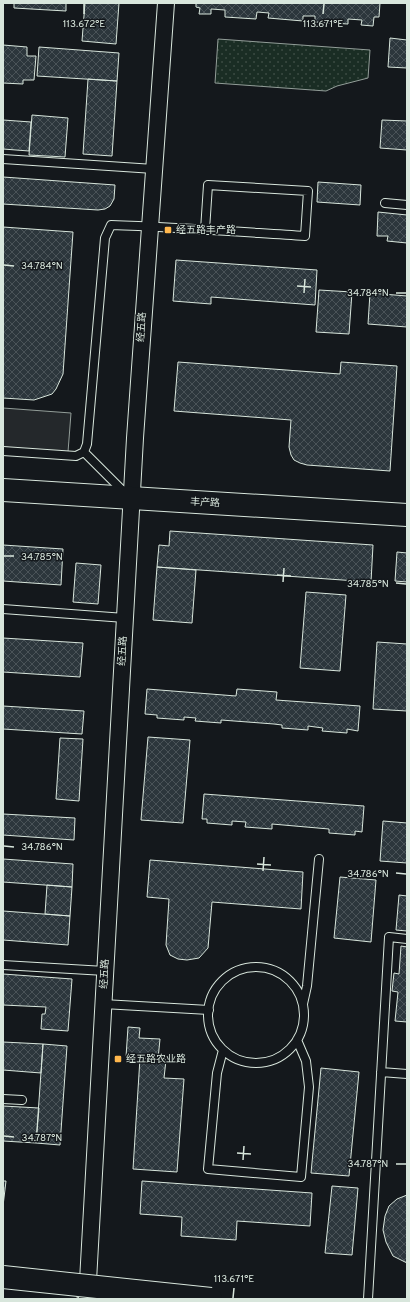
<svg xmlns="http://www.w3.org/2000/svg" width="410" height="1302" font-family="Overpass,'Noto Sans SC',sans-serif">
	<defs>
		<pattern id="grass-dots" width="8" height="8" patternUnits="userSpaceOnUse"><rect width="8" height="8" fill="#1a2d24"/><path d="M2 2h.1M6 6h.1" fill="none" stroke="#3b4b43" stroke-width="1.8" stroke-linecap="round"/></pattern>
		<pattern id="building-cross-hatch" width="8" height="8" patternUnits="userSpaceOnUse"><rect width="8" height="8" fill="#2c363c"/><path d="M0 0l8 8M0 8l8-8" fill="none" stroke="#4a5358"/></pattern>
	</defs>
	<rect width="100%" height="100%" fill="#14181c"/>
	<path fill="url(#grass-dots)" stroke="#939e99" d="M218 39 370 50 368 78 337 86 326 91 215 83Z"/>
	<path fill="#24282b" stroke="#939e99" d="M3 408 71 413 68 452 3 447Z"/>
	<path fill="url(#building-cross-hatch)" stroke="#d8e6dc" d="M14 3H66V11L14 8Z
		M85 3H119L116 44 82 41Z
		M196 3H380L379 17H374L373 26 361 25 362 20 348 19V24L315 22V16H303V21L268 18 269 13 257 12 256 19 225 17V10L211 9V14H199L200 8 196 7Z
		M390 38 407 40V68L388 67Z
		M3 45 27 47V56H36L34 80H23V84L3 83Z
		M39 47 119 53 117 81 37 76Z
		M88 79 117 81 112 156 83 154Z
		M32 115 68 118 65 157 29 155Z
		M3 120 31 122 29 151 3 149Z
		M382 120 407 121V150L380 148Z
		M3 177 115 185 114 199 110 206 105 209 98 210 3 204Z
		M318 182 361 185 360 205 317 202Z
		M378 212 407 215V243L387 241 388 236H377Z
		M3 227 73 232 63 374 56 389 52 394 34 400 3 398Z
		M176 260 317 270 315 305 211 297V304L173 301Z
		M319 290 352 292 349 334 316 332Z
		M370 293 407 296V327L368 324Z
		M178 362 340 374 341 362 397 366 390 471 307 465 300 463 294 460 291 455 289 447 291 420 174 411Z
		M170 531 373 545 371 582 157 567 159 545 169 546Z
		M3 545 63 549 61 585 3 581Z
		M397 552 407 553V582L395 581Z
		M76 563 101 565 98 604 73 602Z
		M157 567 196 570 192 623 153 620Z
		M306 592 346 595 340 671 300 668Z
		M3 638 83 643 80 677 3 672Z
		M377 642 407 644V711L373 709Z
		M147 689 236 696 237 689 277 692 276 700 360 706 358 731 347 729V733L322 731 323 728 308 726V730L282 728V725L274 724 221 720V723L195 721 196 718 184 717V720L157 718V715L145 714Z
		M3 706 84 711 82 734 3 729Z
		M148 737 190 740 183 823 141 820Z
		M60 738 83 739 79 801 56 799Z
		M204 794 364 806 362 832 355 831V835L329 833V829L272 824V829L245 827 246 822 232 821V825L207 823V819H202Z
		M3 814 75 818 74 840 3 835Z
		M383 821 407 823V863L380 861Z
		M3 859 73 864 72 887 3 882Z
		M150 860 303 872 301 909 212 902 208 948 199 958 187 960 178 959 170 955 166 945 169 899 147 897Z
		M340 877 376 880 371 942 334 938Z
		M47 885 72 887 70 916 45 914Z
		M399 895 407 896V931L396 930Z
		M3 911 70 916 68 945 3 940Z
		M401 946 407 947V1022L395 1021 398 992 392 991 394 973 399 974Z
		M3 974 72 979 68 1031 41 1029 42 1014H45L46 1007 3 1005Z
		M128 1027 140 1028 139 1038 160 1039 158 1059 126 1057Z
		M3 1042 43 1044 41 1073 3 1070Z
		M43 1044 67 1046 60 1145 36 1143Z
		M140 1058 166 1060 164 1078 184 1079 177 1172 133 1169Z
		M321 1068 359 1072 349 1176 311 1173Z
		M3 1106 39 1108 36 1143 3 1141Z
		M3 1181H6L3 1206Z
		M142 1181 312 1193 310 1226 237 1221 236 1240 181 1236 182 1217 140 1214Z
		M332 1186 358 1188 352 1255 325 1253Z
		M407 1195V1263L393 1256 386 1242 383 1230 385 1216 389 1206 397 1199Z"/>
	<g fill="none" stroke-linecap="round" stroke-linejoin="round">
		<defs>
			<path id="lane" d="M3 159 154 169
				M385 203 407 205
				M3 451 76 456 84 452 87 444 105 238 111 225C176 227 241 232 305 236L308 191 208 185 205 230
				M84 452 126 494
				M3 609 125 618
				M3 965 105 971
				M208 1015a48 48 0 1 1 96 0a48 48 0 1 1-96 0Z
				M103 1004 209 1010
				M303 1004 307 986 319 859
				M223 1050 217 1073 208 1169 301 1177 309 1087 306 1061 297 1040
				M381 1072 407 1074
				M3 1099 22 1100
				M368 1299 389 937 407 939"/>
			<path id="street" d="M87 1299 135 438 166 3"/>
			<path id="secondary" d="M3 490 407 515
				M3 1292 66 1299"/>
		</defs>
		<use href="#lane" stroke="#d8e6dc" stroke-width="10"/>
		<use href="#street" stroke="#d8e6dc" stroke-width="18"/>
		<use href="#secondary" stroke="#d8e6dc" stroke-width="24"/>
		<use href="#lane" stroke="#14181c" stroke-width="8"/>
		<use href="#street" stroke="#14181c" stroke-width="16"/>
		<use href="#secondary" stroke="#14181c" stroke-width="22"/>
		<defs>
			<path id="highway-bridge" d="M3 1277 211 1299"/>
		</defs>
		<use href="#highway-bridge" stroke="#d8e6dc" stroke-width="24" stroke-linecap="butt"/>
		<use href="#highway-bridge" stroke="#14181c" stroke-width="22"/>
	</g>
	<path fill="none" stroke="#d8e6dc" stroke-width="1.5" d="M84 14V4M323 14 324 4M4 265 14 266M297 286 311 287M304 293 305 279M396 293H406M4 556H14M277 575 291 576M283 582 284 568M396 583 406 584M4 846 14 847M257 864 271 865M263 871 264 857M396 873 406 874M4 1136 14 1137M237 1153 251 1154M243 1160 244 1146M396 1164H406M233 1298 234 1288"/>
	<g fill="#ffb74d" stroke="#14181c" stroke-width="1.5">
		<rect x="164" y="226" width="8" height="8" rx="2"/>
		<rect x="114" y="1055" width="8" height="8" rx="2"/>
	</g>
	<g text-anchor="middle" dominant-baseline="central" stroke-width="3" stroke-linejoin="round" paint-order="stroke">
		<g font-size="10" fill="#d8e6dc" stroke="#14181c" text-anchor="start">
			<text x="176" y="230">经五路丰产路</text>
			<text x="126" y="1059">经五路农业路</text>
		</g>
		<g font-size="10" fill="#d8e6dc" stroke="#14181c">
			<text transform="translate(142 327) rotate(-86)">经五路</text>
			<text transform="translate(205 503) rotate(3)">丰产路</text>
			<text transform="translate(123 651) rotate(-87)">经五路</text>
			<text transform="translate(105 974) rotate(-87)">经五路</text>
		</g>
	</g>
	<g font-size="10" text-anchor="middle" fill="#d8e6dc" stroke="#14181c" stroke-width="3" stroke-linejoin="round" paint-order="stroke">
		<text x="84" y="27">113.672°E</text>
		<text x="323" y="27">113.671°E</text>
		<text x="42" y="269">34.784°N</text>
		<text x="368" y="296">34.784°N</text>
		<text x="42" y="560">34.785°N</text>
		<text x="368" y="587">34.785°N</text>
		<text x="42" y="850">34.786°N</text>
		<text x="368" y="877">34.786°N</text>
		<text x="42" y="1141">34.787°N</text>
		<text x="368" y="1167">34.787°N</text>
		<text x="234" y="1282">113.671°E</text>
	</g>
	<rect width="410" height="1302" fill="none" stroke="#d8e6dc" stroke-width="8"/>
</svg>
